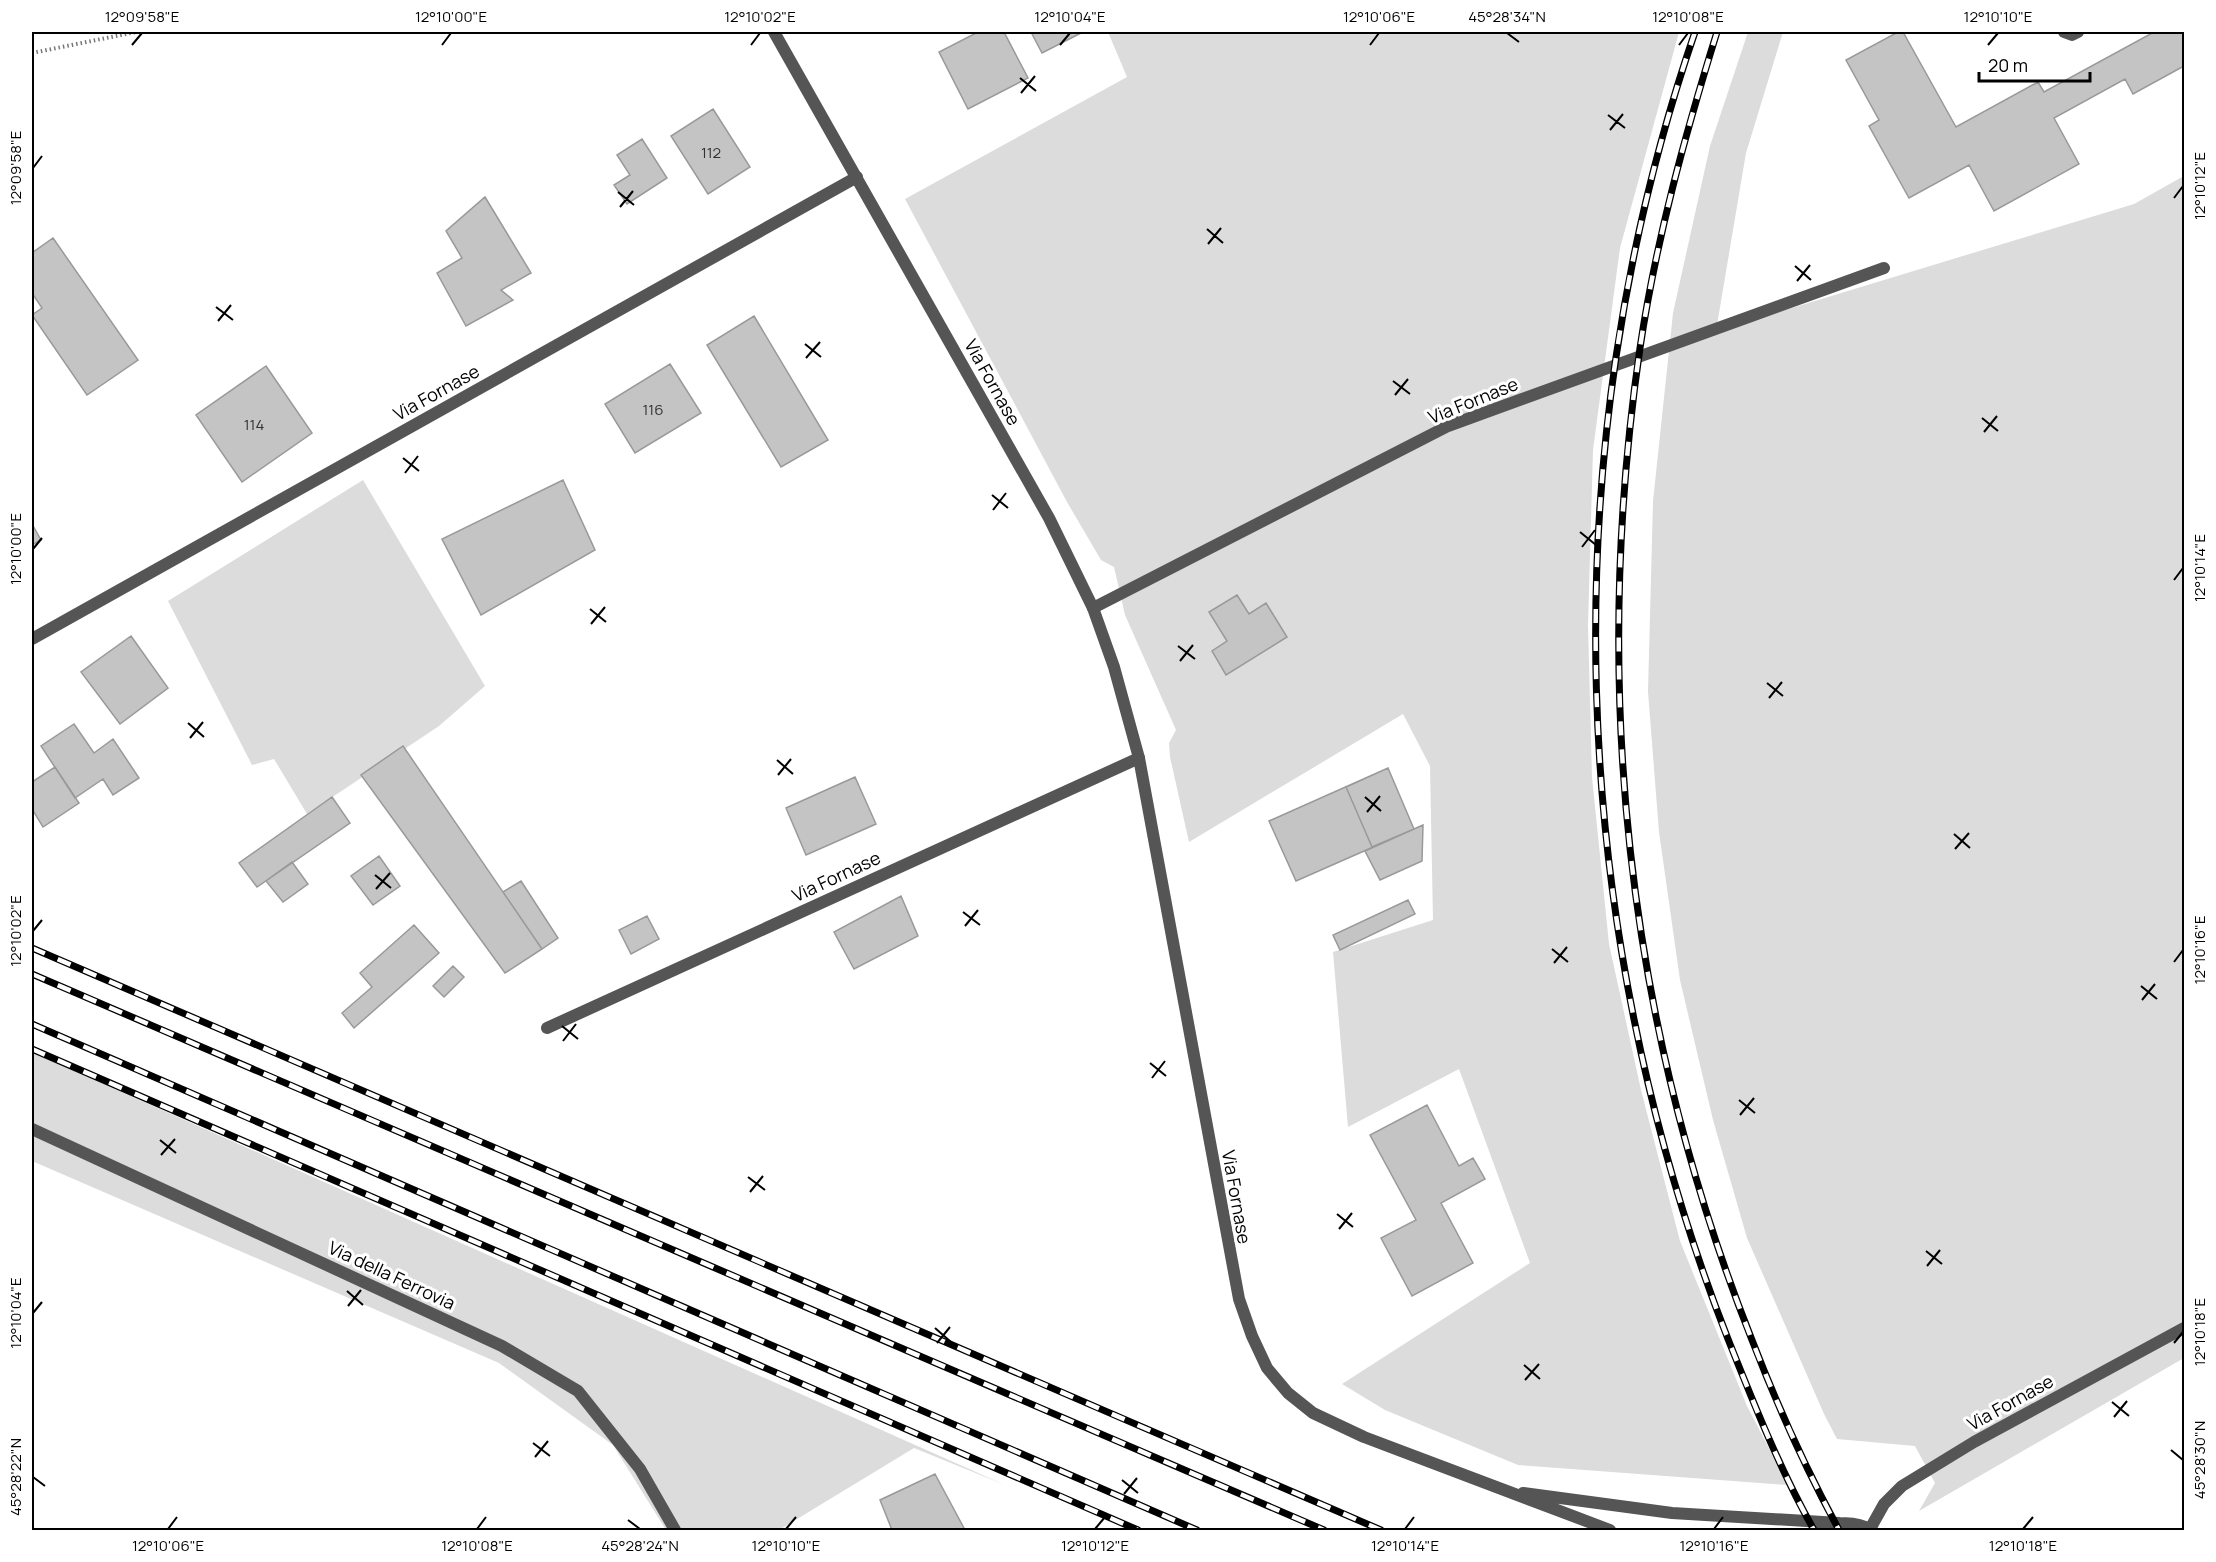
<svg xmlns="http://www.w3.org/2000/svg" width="2216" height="1562" font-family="Manrope,sans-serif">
	<rect width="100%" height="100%" fill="#fff"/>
	<path fill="#dcdcdc" d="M1108 32H1679L1620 248 1593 450 1588 625 1592 777 1609 944 1641 1090 1680 1241 1747 1406 1788 1485 1518 1465 1385 1410 1342 1384 1530 1263 1459 1069 1348 1127 1333 952 1433 920 1430 766 1403 714 1189 842 1170 757 1169 743 1176 730 1125 615 1114 567 1101 560 1067 502 905 199 1127 77Z
		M1748 32H1783L1746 153 1716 331 2134 204 2182 177 2184 183V1358L1919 1511 1935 1483 1915 1446 1837 1439 1824 1414 1747 1238 1713 1120 1680 980 1659 832 1648 692 1653 501 1673 313 1710 146Z
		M363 480 485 686 439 726 307 814 274 759 252 765 168 601Z
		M32 1052 1005 1485 914 1448 779 1530H666L613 1445 499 1363 32 1161Z"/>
	<path fill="#c4c4c4" stroke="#999" stroke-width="1.5" d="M978 32H1004L1028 78 968 109 939 52Z
		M1031 32H1083L1042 53Z
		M1898 32H1903L1956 127 2038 82 2044 92 2154 32H2184V66L2133 94 2125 79 2054 118 2079 164 1994 211 1969 165 1909 198 1869 126 1879 120 1846 60Z
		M713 109 750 167 708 194 671 136Z
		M642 139 667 178 627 204 614 185 630 175 617 155Z
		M485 197 531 273 501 290 513 300 466 326 437 273 462 258 446 231Z
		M53 238 138 360 87 395 32 315 42 308 32 293V253Z
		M754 316 828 440 781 467 707 345Z
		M670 364 701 413 635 453 605 404Z
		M266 366 312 433 242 482 196 415Z
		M563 480 595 550 481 615 442 539Z
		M32 524 41 540 32 545Z
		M1237 595 1249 614 1266 603 1287 637 1226 675 1212 651 1227 641 1209 612Z
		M131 636 168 688 120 724 81 672Z
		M74 724 94 753 113 739 139 778 113 795 103 779 75 798 41 746Z
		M403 746 542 949 505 973 361 775Z
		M55 767 79 803 43 827 32 809V782Z
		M1388 768 1414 829 1372 847 1346 787Z
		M1388 768 1414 829 1296 881 1269 821Z
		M855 777 876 824 806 855 786 808Z
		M332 797 350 823 257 887 239 863Z
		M1423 825 1422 861 1380 880 1365 851Z
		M379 856 400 886 373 905 351 876Z
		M292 862 308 884 283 902 266 881Z
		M521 881 558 938 542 949 503 892Z
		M901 896 918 936 854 969 834 932Z
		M1408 900 1415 914 1340 950 1333 935Z
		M647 916 659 939 631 954 619 930Z
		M414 925 439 953 354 1028 342 1013 372 987 360 973Z
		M453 966 464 977 444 997 433 986Z
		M1427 1105 1459 1166 1473 1158 1485 1179 1441 1203 1473 1263 1412 1296 1381 1238 1416 1220 1370 1135Z
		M935 1474 965 1530H892L880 1500Z"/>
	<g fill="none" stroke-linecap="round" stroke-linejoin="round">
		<path stroke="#777" stroke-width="4" stroke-dasharray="1.5 3" stroke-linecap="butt" d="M32 53 136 32"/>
		<path stroke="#555" stroke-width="12" d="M2064 32 2072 35 2078 32
			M1093 608 1448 426 1884 268
			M1870 1529 1884 1504 1902 1486 1974 1442 2184 1328"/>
		<path stroke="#555" stroke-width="12" d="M32 639 857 177
			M547 1028 1139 758
			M32 1129 502 1346 578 1391 640 1469 675 1530"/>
		<path stroke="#555" stroke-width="12" d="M774 32 1049 518 1093 608 1114 667 1139 758 1239 1299 1252 1336 1267 1368 1288 1393 1313 1413 1364 1437 1610 1530
			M1523 1493 1672 1513 1839 1523
			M1819 1530C1834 1520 1857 1522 1872 1530"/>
		<defs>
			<path id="rail" d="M1695 32C1550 453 1566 926 1728 1339 1754 1404 1780 1470 1814 1530
				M1717 32C1685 135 1656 240 1640 348 1591 685 1626 1023 1752 1340 1777 1405 1806 1469 1839 1530
				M32 948 1381 1530
				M32 974 1324 1530
				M32 1024 1197 1530
				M32 1049 1138 1530"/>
		</defs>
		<use href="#rail" stroke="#000" stroke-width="7"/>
		<use href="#rail" stroke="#fff" stroke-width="4.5" stroke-dasharray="14" stroke-linecap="butt"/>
	</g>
	<path fill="none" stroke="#000" stroke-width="2" d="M1507 33 1519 42M132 45 142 33M442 45 451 33M751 45 760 33M1060 45 1070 33M1370 45 1379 33M1679 45 1688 33M1988 45 1998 33M1020 78 1036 91M1021 93 1035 76M1608 115 1625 128M1610 130 1623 114M33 168 42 156M618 192 634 205M2174 198 2183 186M620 207 633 191M1207 229 1223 243M1208 244 1221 228M1795 266 1811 280M1797 281 1810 265M216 307 233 320M218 321 231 305M805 344 821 357M806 358 820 342M1393 381 1410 394M1395 395 1408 379M1982 418 1998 431M1984 432 1997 416M403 458 419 471M405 473 418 456M992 495 1008 508M993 510 1006 493M1580 532 1596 545M1582 547 1595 530M33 549 42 538M2174 580 2183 568M590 609 606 622M591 624 605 607M1178 646 1195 659M1180 661 1193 645M1767 683 1783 696M1769 698 1782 682M188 723 204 737M190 738 203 722M777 760 793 774M778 775 791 759M1365 797 1381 811M1367 812 1380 796M1954 834 1970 848M1955 849 1969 833M375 875 391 888M376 889 390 873M963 912 980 925M965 926 978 910M33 931 42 920M1552 949 1568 962M2174 962 2183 950M1554 963 1567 947M2141 986 2157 999M2142 1000 2155 984M562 1026 578 1039M563 1041 576 1024M1150 1063 1166 1076M1152 1078 1165 1061M1739 1100 1755 1113M1740 1115 1754 1098M160 1140 176 1153M161 1155 175 1139M748 1177 765 1190M750 1192 763 1176M1337 1214 1353 1227M1339 1229 1352 1213M1926 1251 1942 1264M1927 1266 1940 1250M347 1291 363 1305M348 1306 361 1290M33 1313 42 1302M935 1328 951 1342M937 1343 950 1327M2174 1343 2183 1332M1524 1365 1540 1379M1525 1380 1539 1364M2112 1402 2129 1416M2114 1417 2127 1401M533 1443 550 1456M2171 1450 2183 1460M535 1457 548 1441M33 1477 45 1486M1122 1480 1138 1493M1124 1494 1137 1478M628 1520 640 1529M168 1529 177 1517M477 1529 486 1517M786 1529 796 1517M1095 1529 1105 1517M1405 1529 1414 1517M1714 1529 1723 1517M2023 1529 2033 1517"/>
	<g text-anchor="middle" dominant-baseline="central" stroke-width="6" stroke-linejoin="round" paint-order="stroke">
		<g font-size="15" fill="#313131">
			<text x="711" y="152">112</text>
			<text x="653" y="409">116</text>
			<text x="254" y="424">114</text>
		</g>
		<g font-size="18" fill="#000" stroke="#fff">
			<text transform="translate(993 382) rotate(61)">Via Fornase</text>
			<text transform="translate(436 392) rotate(-29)">Via Fornase</text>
			<text transform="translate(1473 400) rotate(-22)">Via Fornase</text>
			<text transform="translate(836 876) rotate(-25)">Via Fornase</text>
			<text transform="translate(1237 1197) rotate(80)">Via Fornase</text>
			<text transform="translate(392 1275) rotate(25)">Via della Ferrovia</text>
			<text transform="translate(2010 1402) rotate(-29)">Via Fornase</text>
		</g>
	</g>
	<rect width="2216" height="1562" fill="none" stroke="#ffffff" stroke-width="66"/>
	<path d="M1979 72v9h111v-9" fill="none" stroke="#000000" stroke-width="3"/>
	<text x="1988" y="72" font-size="18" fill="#000000" stroke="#ffffff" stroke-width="4.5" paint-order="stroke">20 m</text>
	<rect x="33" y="33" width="2150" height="1496" fill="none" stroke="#000" stroke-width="2"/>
	<g font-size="15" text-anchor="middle" fill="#000">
		<text x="142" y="22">12°09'58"E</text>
		<text x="451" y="22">12°10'00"E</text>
		<text x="760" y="22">12°10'02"E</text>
		<text x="1070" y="22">12°10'04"E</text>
		<text x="1379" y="22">12°10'06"E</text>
		<text x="1507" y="22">45°28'34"N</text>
		<text x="1688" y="22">12°10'08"E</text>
		<text x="1998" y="22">12°10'10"E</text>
		<text transform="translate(16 168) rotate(-90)" y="5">12°09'58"E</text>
		<text transform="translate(2200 186) rotate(-90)" y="5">12°10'12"E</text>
		<text transform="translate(16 549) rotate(-90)" y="5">12°10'00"E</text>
		<text transform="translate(2200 568) rotate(-90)" y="5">12°10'14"E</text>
		<text transform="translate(16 931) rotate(-90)" y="5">12°10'02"E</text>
		<text transform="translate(2200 950) rotate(-90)" y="5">12°10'16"E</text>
		<text transform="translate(16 1313) rotate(-90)" y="5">12°10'04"E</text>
		<text transform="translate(2200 1332) rotate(-90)" y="5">12°10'18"E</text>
		<text transform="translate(2200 1460) rotate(-90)" y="5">45°28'30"N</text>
		<text transform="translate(16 1477) rotate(-90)" y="5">45°28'22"N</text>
		<text x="168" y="1551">12°10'06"E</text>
		<text x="477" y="1551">12°10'08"E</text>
		<text x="640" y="1551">45°28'24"N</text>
		<text x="786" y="1551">12°10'10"E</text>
		<text x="1095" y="1551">12°10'12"E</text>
		<text x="1405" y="1551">12°10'14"E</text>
		<text x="1714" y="1551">12°10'16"E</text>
		<text x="2023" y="1551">12°10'18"E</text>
	</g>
</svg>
